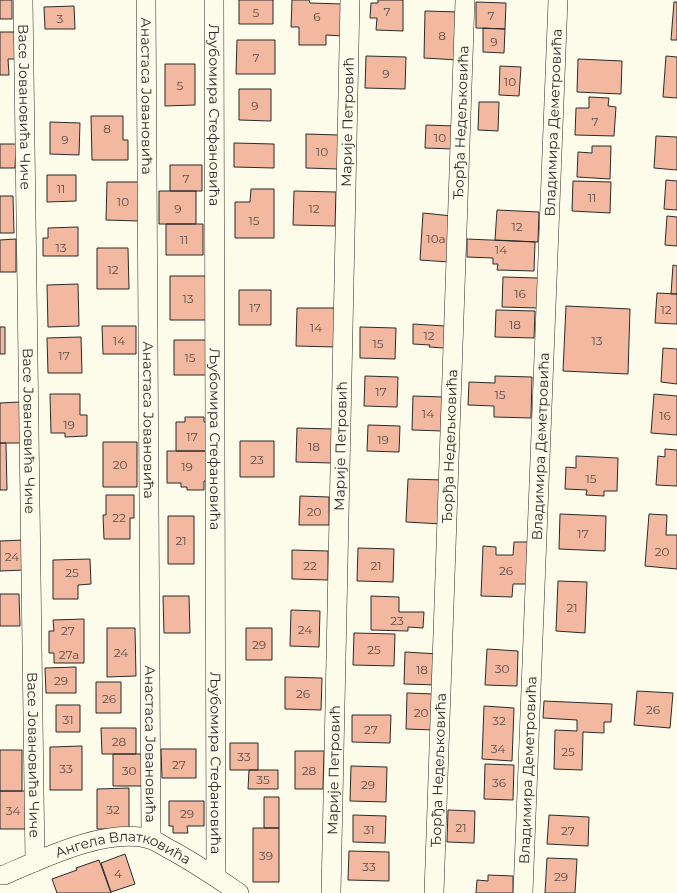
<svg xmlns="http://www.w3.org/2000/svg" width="677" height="893" font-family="Montserrat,sans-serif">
	<rect width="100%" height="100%" fill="#fdfbea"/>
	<path fill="#f2b8a0" stroke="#2b2b2b" d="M0 0H12V19H0Z
		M239 0H273V24H239Z
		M292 0H309L310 3 343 4V36L326 35V45H299V27H291Z
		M378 0H403V31L376 30 377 18H370L371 3H378Z
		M476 2 506 3 505 29 476 28Z
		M674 2H677V40H671Z
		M74 6 75 29H45L44 7Z
		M425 11 460 12 458 60 424 58Z
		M483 28 505 29 504 53 483 52Z
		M0 32H15L16 59H8L9 75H0Z
		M237 40H275V74H236Z
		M366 56 406 57 405 89 365 88Z
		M666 56 677 57V98L663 97Z
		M578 59 622 61 621 94 577 92Z
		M165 64H195V105L165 106Z
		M500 66 521 67 519 96 499 95Z
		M239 89H271V121L239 120Z
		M589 97 609 98 608 106 616 107 614 136 575 135 576 108H589Z
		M479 102H499L498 131 478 130Z
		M91 116H123V140H128V160H92Z
		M50 122 80 123 79 155 50 154Z
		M426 125 454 126 453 149 425 148Z
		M306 134 339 135V169L306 168Z
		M656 136 677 137V170L654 168Z
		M234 143 274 144V168L234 167Z
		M0 144H16L15 168H0Z
		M592 146H611L610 179 577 177 578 152 592 153Z
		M170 165H202V191H170Z
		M47 175H76V201L47 202Z
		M666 180 677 181V210L664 209Z
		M573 181 611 182 610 213 572 211Z
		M107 182H140L139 221 106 220Z
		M251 189H274V238H235V202H250Z
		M159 191H196V224H159Z
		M294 191 336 192 335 226 293 225Z
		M0 196H13L14 233H0Z
		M497 210 539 212 538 242 495 240Z
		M423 213 452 216 449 262 420 260Z
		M667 216 677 217V246L665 245Z
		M166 224H203V255H166Z
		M78 227V256H43V238H48V228Z
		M16 239V272H0V240Z
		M467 239 535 242 534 271 497 270 498 264H493V258L467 257Z
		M97 248H128L129 289H97Z
		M673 265 677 266V294H671Z
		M170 276H206V320H170Z
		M503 277 538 278 537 308 502 307Z
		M78 284 79 326 48 327 47 285Z
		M239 290H271V325H239Z
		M657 293 677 294V324L655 323Z
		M566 306 630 309 628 374 563 371Z
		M297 308H336L335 347 296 346Z
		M496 310 535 311 534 338 495 337Z
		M413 324 445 326 444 348 429 347 430 345 413 344Z
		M102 326H136V354H103Z
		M0 327H5V354H0Z
		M360 327 396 328 395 359 360 358Z
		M81 337 82 373H48L47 338Z
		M174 340H207V375H174Z
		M663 348 677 349V384L661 382Z
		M365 376 398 377 397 407 364 406Z
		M495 376 532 377 531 418 494 417V406L468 405 469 382 495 383Z
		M50 394H80V415H87V436L65 437V433H51Z
		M654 394 677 396V435L651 433Z
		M413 396 444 397 443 431 412 430Z
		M20 402 21 443H0V403Z
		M185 417H204V422H207L208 451H176V422H185Z
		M368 425 400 426 399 452 367 451Z
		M297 428 333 429 332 463 296 462Z
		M240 441H274V477H240Z
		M103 442H137V487H103Z
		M0 443H6L7 490H0Z
		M665 449 677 450V486L656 485 658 456 665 457Z
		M167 451H208V481H204V490H187V487H181V483H167Z
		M576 456 618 458 617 491H604V496L586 495 587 490 565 489 566 467 576 468Z
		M408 479 443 480 442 524 406 522Z
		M106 495H134V518H130V539H104L103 515H106Z
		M300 496 329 497V525H299Z
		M560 514 606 516 605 551 559 549Z
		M649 514 667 515 666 535H677V569L645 566Z
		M168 516H194V564H168Z
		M24 540 25 570 0 571V541Z
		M514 542H531L529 584H513L512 597 481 596 483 546 496 547V555H513Z
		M358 548 394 549 393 582 357 581Z
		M292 550 328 551V580L292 579Z
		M90 559 91 584 78 585V599H53V560Z
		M558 581 587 582 585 633 556 631Z
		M0 594H19L20 626H0Z
		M163 596H189L190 633H164Z
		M371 596 399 597V612H424L423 628 408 627V631L371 630Z
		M291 610 320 611 319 647 290 646Z
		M84 619V663H54V653H49V631H54L53 620Z
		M107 628H135L136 676 107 677Z
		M246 628H272V660H246Z
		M354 633 395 634 394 666 353 665Z
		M487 649 518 651 517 686 485 685Z
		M405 652 439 654 438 685 404 684Z
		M76 667V693H46L45 668Z
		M285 677 322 678 321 710 285 709Z
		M96 682H121V713H96Z
		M637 691 673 693 670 728 634 725Z
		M407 693 435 694 434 730 406 729Z
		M544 701 612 704 611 722H604V733L583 732 582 770 554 769 555 730 577 731V720L543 718Z
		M56 705H80V732H56Z
		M484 706 514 708 512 761 482 759Z
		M352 715H391L390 743 352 742Z
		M101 728H136V754H102Z
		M230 743H258V770H230Z
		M82 746V790H50V747Z
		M161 749H196V778H162Z
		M0 750H22V791H0Z
		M295 751H324L323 789H295Z
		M113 754H144V786H113Z
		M485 764 514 765 513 800 484 799Z
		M351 766 387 767 386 802 350 801Z
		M249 770H278V789H248Z
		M129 788V829H97V789Z
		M0 791H26L27 829H0Z
		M264 797H279V828H264Z
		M169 801H204V826H187L188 833H173V826H169Z
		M448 810 475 811 474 843 447 842Z
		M353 815 386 816 385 843 353 842Z
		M549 815 589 817 588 846 547 844Z
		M253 828H279V882H253Z
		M349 851 389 852V881L348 880Z
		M125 854 135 884 111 892 101 863Z
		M547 858 577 859 575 893H545Z
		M99 860 111 893H57L52 879 77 870 76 868Z
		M488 875 513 876V893H476L477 880 488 881Z"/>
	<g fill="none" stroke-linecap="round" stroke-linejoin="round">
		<defs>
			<g id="minor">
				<path id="s1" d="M23 0 35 862"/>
				<path id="s2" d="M146 0 151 839"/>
				<path id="s3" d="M214 0 216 877"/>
				<path id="s4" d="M0 875H4C44 858 107 827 150 839 157 841 163 846 169 849 194 862 217 878 239 893"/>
				<path id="s5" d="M331 893 350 0"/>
				<path id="s6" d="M434 893 465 0"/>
				<path id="s7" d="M523 893 558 0"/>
			</g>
		</defs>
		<use href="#minor" stroke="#2b2b2b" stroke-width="20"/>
		<use href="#minor" stroke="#fdfbea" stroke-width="19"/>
	</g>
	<g text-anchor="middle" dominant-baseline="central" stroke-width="3" stroke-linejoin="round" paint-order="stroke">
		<g font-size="12" fill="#5d4e48">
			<text x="387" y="11">7</text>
			<text x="256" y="12">5</text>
			<text x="491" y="15">7</text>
			<text x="317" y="16">6</text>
			<text x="60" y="18">3</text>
			<text x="442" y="35">8</text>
			<text x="494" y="41">9</text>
			<text x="256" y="57">7</text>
			<text x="386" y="73">9</text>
			<text x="510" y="81">10</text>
			<text x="180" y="85">5</text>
			<text x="255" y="105">9</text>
			<text x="595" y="121">7</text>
			<text x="107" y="128">8</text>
			<text x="440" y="137">10</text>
			<text x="65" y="139">9</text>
			<text x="322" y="151">10</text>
			<text x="186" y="178">7</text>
			<text x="61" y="188">11</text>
			<text x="592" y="197">11</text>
			<text x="123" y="201">10</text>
			<text x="178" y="208">9</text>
			<text x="314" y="208">12</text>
			<text x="254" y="220">15</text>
			<text x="517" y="226">12</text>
			<text x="436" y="238">10a</text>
			<text x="184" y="239">11</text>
			<text x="61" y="247">13</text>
			<text x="501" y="249">14</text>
			<text x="113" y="269">12</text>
			<text x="520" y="293">16</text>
			<text x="188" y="298">13</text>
			<text x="255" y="307">17</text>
			<text x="666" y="309">12</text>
			<text x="515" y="324">18</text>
			<text x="316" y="327">14</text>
			<text x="429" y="335">12</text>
			<text x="119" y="340">14</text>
			<text x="597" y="340">13</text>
			<text x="378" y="343">15</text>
			<text x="64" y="355">17</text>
			<text x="190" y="357">15</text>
			<text x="381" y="391">17</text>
			<text x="500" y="394">15</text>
			<text x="428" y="413">14</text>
			<text x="665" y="415">16</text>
			<text x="69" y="424">19</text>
			<text x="192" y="436">17</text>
			<text x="383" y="439">19</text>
			<text x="314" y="446">18</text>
			<text x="257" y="459">23</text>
			<text x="120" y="464">20</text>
			<text x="187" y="466">19</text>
			<text x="591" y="478">15</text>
			<text x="314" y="511">20</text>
			<text x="119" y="517">22</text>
			<text x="583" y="533">17</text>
			<text x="181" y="540">21</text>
			<text x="662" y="551">20</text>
			<text x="12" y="556">24</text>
			<text x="310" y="565">22</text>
			<text x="376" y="565">21</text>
			<text x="506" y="570">26</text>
			<text x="72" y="572">25</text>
			<text x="572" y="607">21</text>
			<text x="397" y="620">23</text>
			<text x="305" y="629">24</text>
			<text x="68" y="630">27</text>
			<text x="259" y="644">29</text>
			<text x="374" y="649">25</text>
			<text x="121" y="652">24</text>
			<text x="69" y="654">27a</text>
			<text x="502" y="668">30</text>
			<text x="422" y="669">18</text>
			<text x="61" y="680">29</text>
			<text x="303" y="693">26</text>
			<text x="109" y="698">26</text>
			<text x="653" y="709">26</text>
			<text x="421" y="712">20</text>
			<text x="68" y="719">31</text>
			<text x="499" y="720">32</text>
			<text x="371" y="729">27</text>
			<text x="119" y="741">28</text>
			<text x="498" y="748">34</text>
			<text x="568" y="751">25</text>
			<text x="244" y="756">33</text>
			<text x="179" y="764">27</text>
			<text x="66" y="768">33</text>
			<text x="129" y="770">30</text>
			<text x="309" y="770">28</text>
			<text x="263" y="779">35</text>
			<text x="499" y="782">36</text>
			<text x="368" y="784">29</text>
			<text x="113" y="809">32</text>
			<text x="13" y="810">34</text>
			<text x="187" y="813">29</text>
			<text x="461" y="827">21</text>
			<text x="369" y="829">31</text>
			<text x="568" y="830">27</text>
			<text x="266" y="855">39</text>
			<text x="369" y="866">33</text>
			<text x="118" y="873">4</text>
			<text x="561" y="876">29</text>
		</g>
		<g font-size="14" fill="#2b2b2b" stroke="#fdfbea">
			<text stroke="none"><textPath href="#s2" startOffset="96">Анастаса Јовановића</textPath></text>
			<text stroke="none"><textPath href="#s1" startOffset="107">Васе Јовановића Чиче</textPath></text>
			<text stroke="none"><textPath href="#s3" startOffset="115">Љубомира Стефановића</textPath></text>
			<text stroke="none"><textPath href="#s5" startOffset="771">Марије Петровић</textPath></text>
			<text stroke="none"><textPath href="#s6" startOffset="771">Ђорђа Недељковића</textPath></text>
			<text stroke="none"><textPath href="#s7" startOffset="771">Владимира Деметровића</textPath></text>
			<text stroke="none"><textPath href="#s2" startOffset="420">Анастаса Јовановића</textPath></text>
			<text stroke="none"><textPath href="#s1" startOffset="431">Васе Јовановића Чиче</textPath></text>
			<text stroke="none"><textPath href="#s3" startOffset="439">Љубомира Стефановића</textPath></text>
			<text stroke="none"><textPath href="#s5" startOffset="447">Марије Петровић</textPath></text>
			<text stroke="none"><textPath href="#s6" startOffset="447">Ђорђа Недељковића</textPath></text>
			<text stroke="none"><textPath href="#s7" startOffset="447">Владимира Деметровића</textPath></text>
			<text stroke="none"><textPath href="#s2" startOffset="744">Анастаса Јовановића</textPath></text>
			<text stroke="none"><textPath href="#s1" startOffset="755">Васе Јовановића Чиче</textPath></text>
			<text stroke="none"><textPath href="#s3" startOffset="763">Љубомира Стефановића</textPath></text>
			<text stroke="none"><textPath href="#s5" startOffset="123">Марије Петровић</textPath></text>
			<text stroke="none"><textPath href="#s6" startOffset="123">Ђорђа Недељковића</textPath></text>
			<text stroke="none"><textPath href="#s7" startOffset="123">Владимира Деметровића</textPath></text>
			<text stroke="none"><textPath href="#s4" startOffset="131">Ангела Влатковића</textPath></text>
		</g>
	</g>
</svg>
